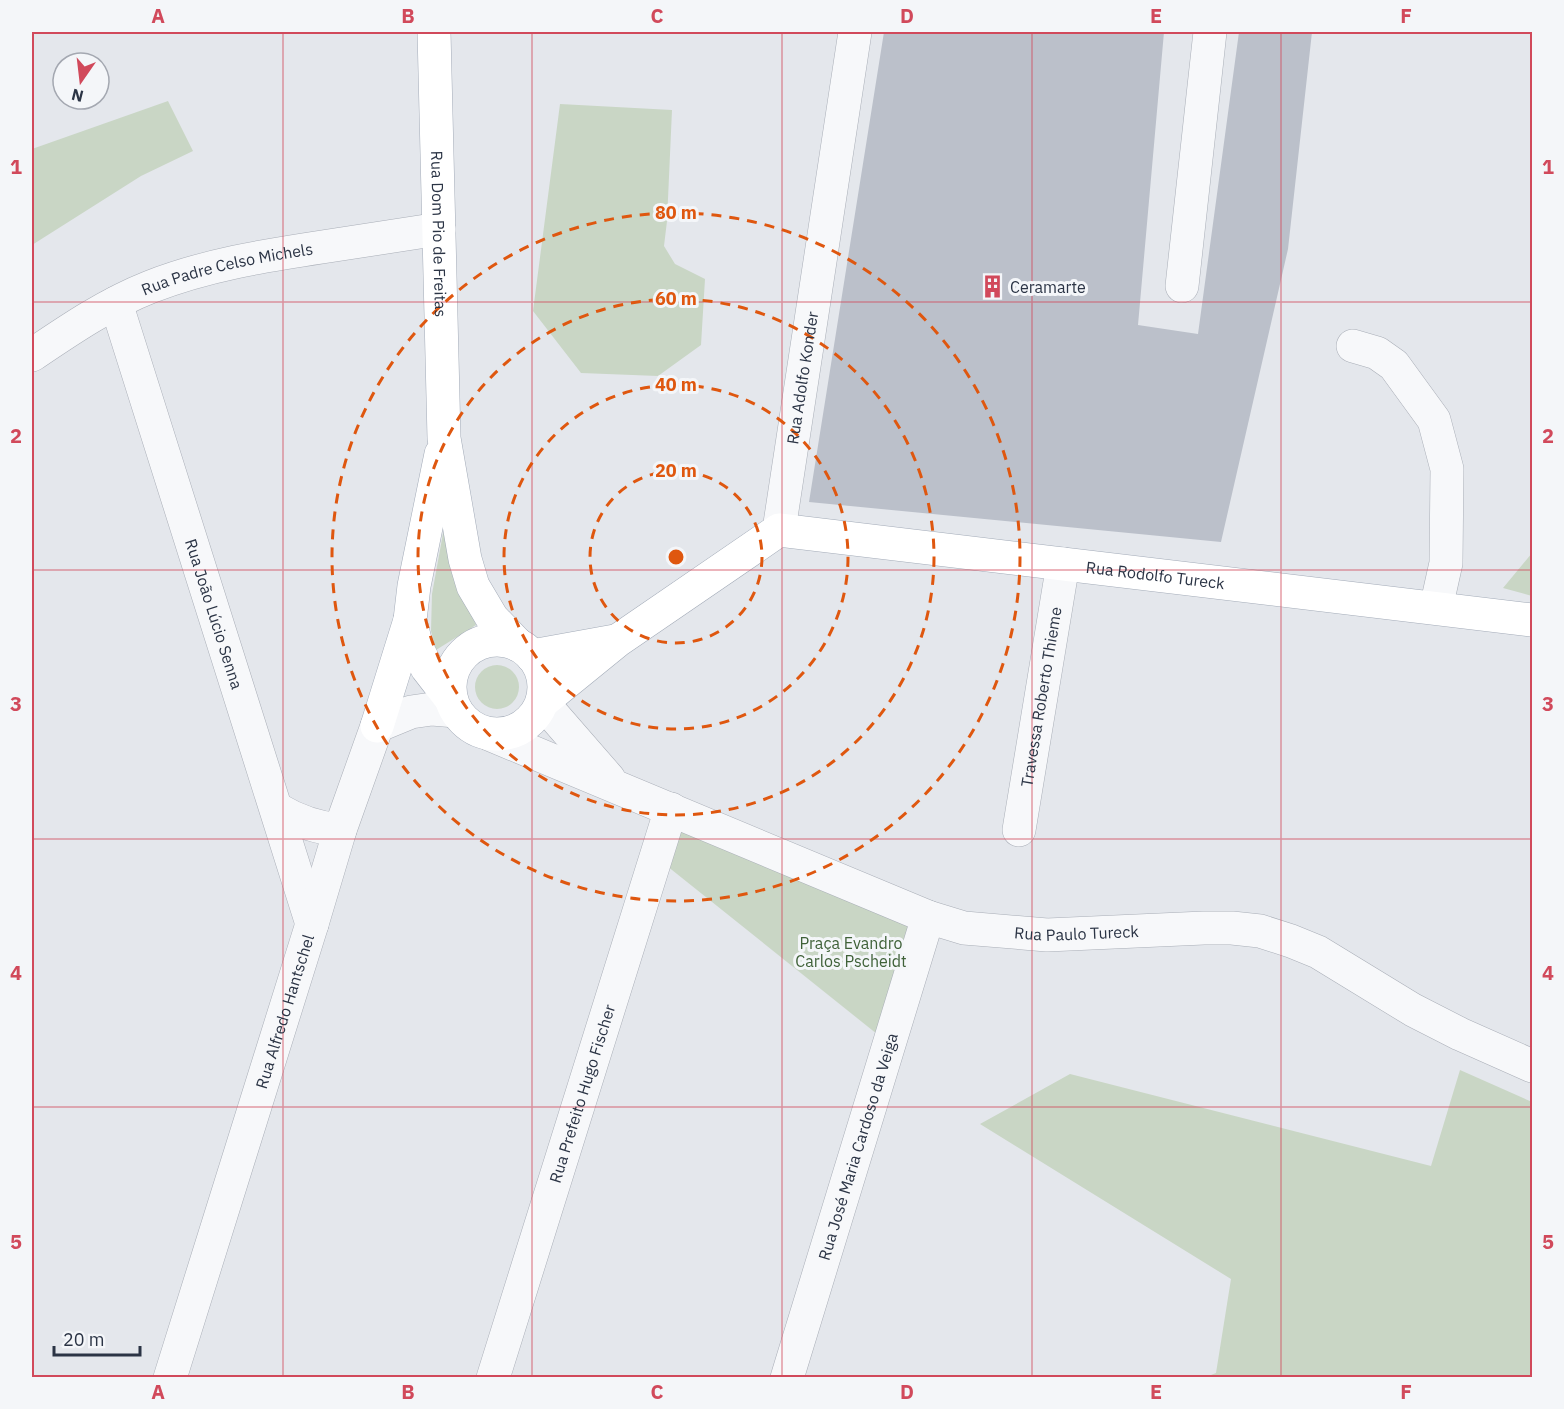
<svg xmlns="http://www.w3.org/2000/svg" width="1564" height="1409" font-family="'IBM Plex Sans',sans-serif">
	<rect width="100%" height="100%" fill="#e4e7ec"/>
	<path fill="#c9d6c5" d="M168 101 193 151 141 176 32 245V149Z
		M560 104 672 110 667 221 664 246 675 264 705 279 701 345 658 376 581 373 533 311Z
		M448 506 460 584 476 625 436 650 431 631 432 594Z
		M1532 553V596L1503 588Z
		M475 687a22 22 0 1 1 44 0a22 22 0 1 1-44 0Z
		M679 828 910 924 877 1034 667 866Z
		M1460 1070 1532 1102V1377H1206L1216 1373 1231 1279 980 1124 1070 1074 1431 1166Z"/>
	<path fill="#bbc0ca" d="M884 32H1164L1138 325 1198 334 1239 32H1312L1288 249 1221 542 809 502Z"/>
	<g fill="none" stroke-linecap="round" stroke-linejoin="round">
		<defs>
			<g id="minor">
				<path d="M1182 286 1210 32"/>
				<path id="s1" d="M116 303 312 924"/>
				<path d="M1353 346 1377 353 1394 365 1434 420 1447 469 1446 563 1436 608"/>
				<path id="s2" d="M32 355C69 330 107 304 150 287 206 265 263 256 322 247 361 241 400 235 439 229"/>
				<path id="s3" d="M779 530 855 32"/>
				<path d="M542 702 609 779"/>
				<path id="s4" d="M489 734 928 917 964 928 1047 935 1204 928H1232L1260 931 1291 941 1318 952 1413 1010 1460 1034 1532 1066"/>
				<path d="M277 809C297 821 316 828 340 830"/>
				<path id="s5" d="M1019 830 1063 564"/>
				<path id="s6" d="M170 1378 312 924 340 830 377 726 411 712 432 709 456 711"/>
				<path id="s7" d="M493 1378 671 809"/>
				<path id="s8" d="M787 1378 928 917"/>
			</g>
			<g id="major">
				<path id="s9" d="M434 32 444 438 465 559 473 586 492 618 518 645"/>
				<path d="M441 454 414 586 410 620 417 648 427 668 451 699"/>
				<circle cx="497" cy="687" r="47"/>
				<path d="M532 656 615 641"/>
				<path id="s10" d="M542 702 617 641 779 530 1532 620"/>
				<path d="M377 726 410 620"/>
			</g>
		</defs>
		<use href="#minor" stroke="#a9aeb7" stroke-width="34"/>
		<use href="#major" stroke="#a3abb8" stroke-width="34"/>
		<use href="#minor" stroke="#f7f8fa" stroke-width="33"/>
		<use href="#major" stroke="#fff" stroke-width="33"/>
	</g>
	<path fill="none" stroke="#d1495b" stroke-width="1.5" stroke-opacity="0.55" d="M283 32V1378M532 32V1378M782 32V1378M1032 32V1378M1281 32V1378M32 302H1532M32 570H1532M32 839H1532M32 1107H1532"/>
	<g fill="none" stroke="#df570f" stroke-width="3" stroke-dasharray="10 8">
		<circle cx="676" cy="557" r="86"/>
		<circle cx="676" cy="557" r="172"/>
		<circle cx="676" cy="557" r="258"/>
		<circle cx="676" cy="557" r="344"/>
	</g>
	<defs>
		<symbol id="building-bare" viewBox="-9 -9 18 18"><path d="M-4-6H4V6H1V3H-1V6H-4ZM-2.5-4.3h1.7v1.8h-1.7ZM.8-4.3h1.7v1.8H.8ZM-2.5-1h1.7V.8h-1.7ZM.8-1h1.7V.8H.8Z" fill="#d1495b" stroke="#f4f6f9" stroke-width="2.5" paint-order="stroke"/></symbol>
	</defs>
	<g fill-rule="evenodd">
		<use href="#building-bare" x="976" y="270" width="33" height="33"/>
	</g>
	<g text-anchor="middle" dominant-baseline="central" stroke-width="6" stroke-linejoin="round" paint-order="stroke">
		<g font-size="16" fill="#2b3445" stroke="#f4f6f9">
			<text stroke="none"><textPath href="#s9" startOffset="202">Rua Dom Pio de Freitas</textPath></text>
			<text stroke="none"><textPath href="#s2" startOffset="216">Rua Padre Celso Michels</textPath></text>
			<text stroke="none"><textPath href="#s3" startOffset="154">Rua Adolfo Konder</textPath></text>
			<text stroke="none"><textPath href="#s10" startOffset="672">Rua Rodolfo Tureck</textPath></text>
			<text stroke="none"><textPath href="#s1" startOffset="326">Rua João Lúcio Senna</textPath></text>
			<text stroke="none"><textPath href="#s5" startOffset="135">Travessa Roberto Thieme</textPath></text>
			<text stroke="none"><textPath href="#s4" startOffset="626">Rua Paulo Tureck</textPath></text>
			<text stroke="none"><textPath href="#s6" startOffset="384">Rua Alfredo Hantschel</textPath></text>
			<text stroke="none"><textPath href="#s7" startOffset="298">Rua Prefeito Hugo Fischer</textPath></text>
			<text stroke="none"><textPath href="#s8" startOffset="242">Rua José Maria Cardoso da Veiga</textPath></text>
		</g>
		<g font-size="16" fill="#2b3445" stroke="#f4f6f9" text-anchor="start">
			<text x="1010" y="287">Ceramarte</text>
		</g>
		<g font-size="16" fill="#3f6138" stroke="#f4f6f9">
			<text x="851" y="943">Praça Evandro<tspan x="851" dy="18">Carlos Pscheidt</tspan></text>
		</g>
	</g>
	<circle cx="676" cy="557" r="9" fill="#df570f" stroke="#f4f6f9" stroke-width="3"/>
	<g font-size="18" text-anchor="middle" font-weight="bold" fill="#df570f" stroke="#f4f6f9" stroke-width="6" stroke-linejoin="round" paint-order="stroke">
		<text x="676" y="219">80 m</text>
		<text x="676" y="305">60 m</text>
		<text x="676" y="391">40 m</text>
		<text x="676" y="477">20 m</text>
	</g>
	<rect width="1564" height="1409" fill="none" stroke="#f4f6f9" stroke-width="66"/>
	<g transform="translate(81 81) rotate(194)"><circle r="28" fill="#f4f6f9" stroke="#a4a8b1" stroke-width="1.5"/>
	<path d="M0-4.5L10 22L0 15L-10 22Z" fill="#d1495b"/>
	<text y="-9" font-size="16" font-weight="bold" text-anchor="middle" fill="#2b3445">N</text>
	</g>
	<path d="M54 1346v9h86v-9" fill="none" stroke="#2b3445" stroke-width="3"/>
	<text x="63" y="1346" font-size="18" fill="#2b3445" stroke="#f4f6f9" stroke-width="4.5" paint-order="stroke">20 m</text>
	<rect x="33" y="33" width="1498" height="1343" fill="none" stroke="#d1495b" stroke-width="2"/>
	<g font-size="20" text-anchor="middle" font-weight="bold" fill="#d1495b">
		<text x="158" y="23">A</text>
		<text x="408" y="23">B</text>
		<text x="657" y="23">C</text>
		<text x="907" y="23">D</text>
		<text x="1156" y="23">E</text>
		<text x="1406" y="23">F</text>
		<text x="16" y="174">1</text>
		<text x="1548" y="174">1</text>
		<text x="16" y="443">2</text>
		<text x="1548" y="443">2</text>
		<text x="16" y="711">3</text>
		<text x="1548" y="711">3</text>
		<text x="16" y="980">4</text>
		<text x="1548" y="980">4</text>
		<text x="16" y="1249">5</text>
		<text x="1548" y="1249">5</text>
		<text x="158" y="1399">A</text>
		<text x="408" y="1399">B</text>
		<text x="657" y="1399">C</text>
		<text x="907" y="1399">D</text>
		<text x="1156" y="1399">E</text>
		<text x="1406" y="1399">F</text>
	</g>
</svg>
